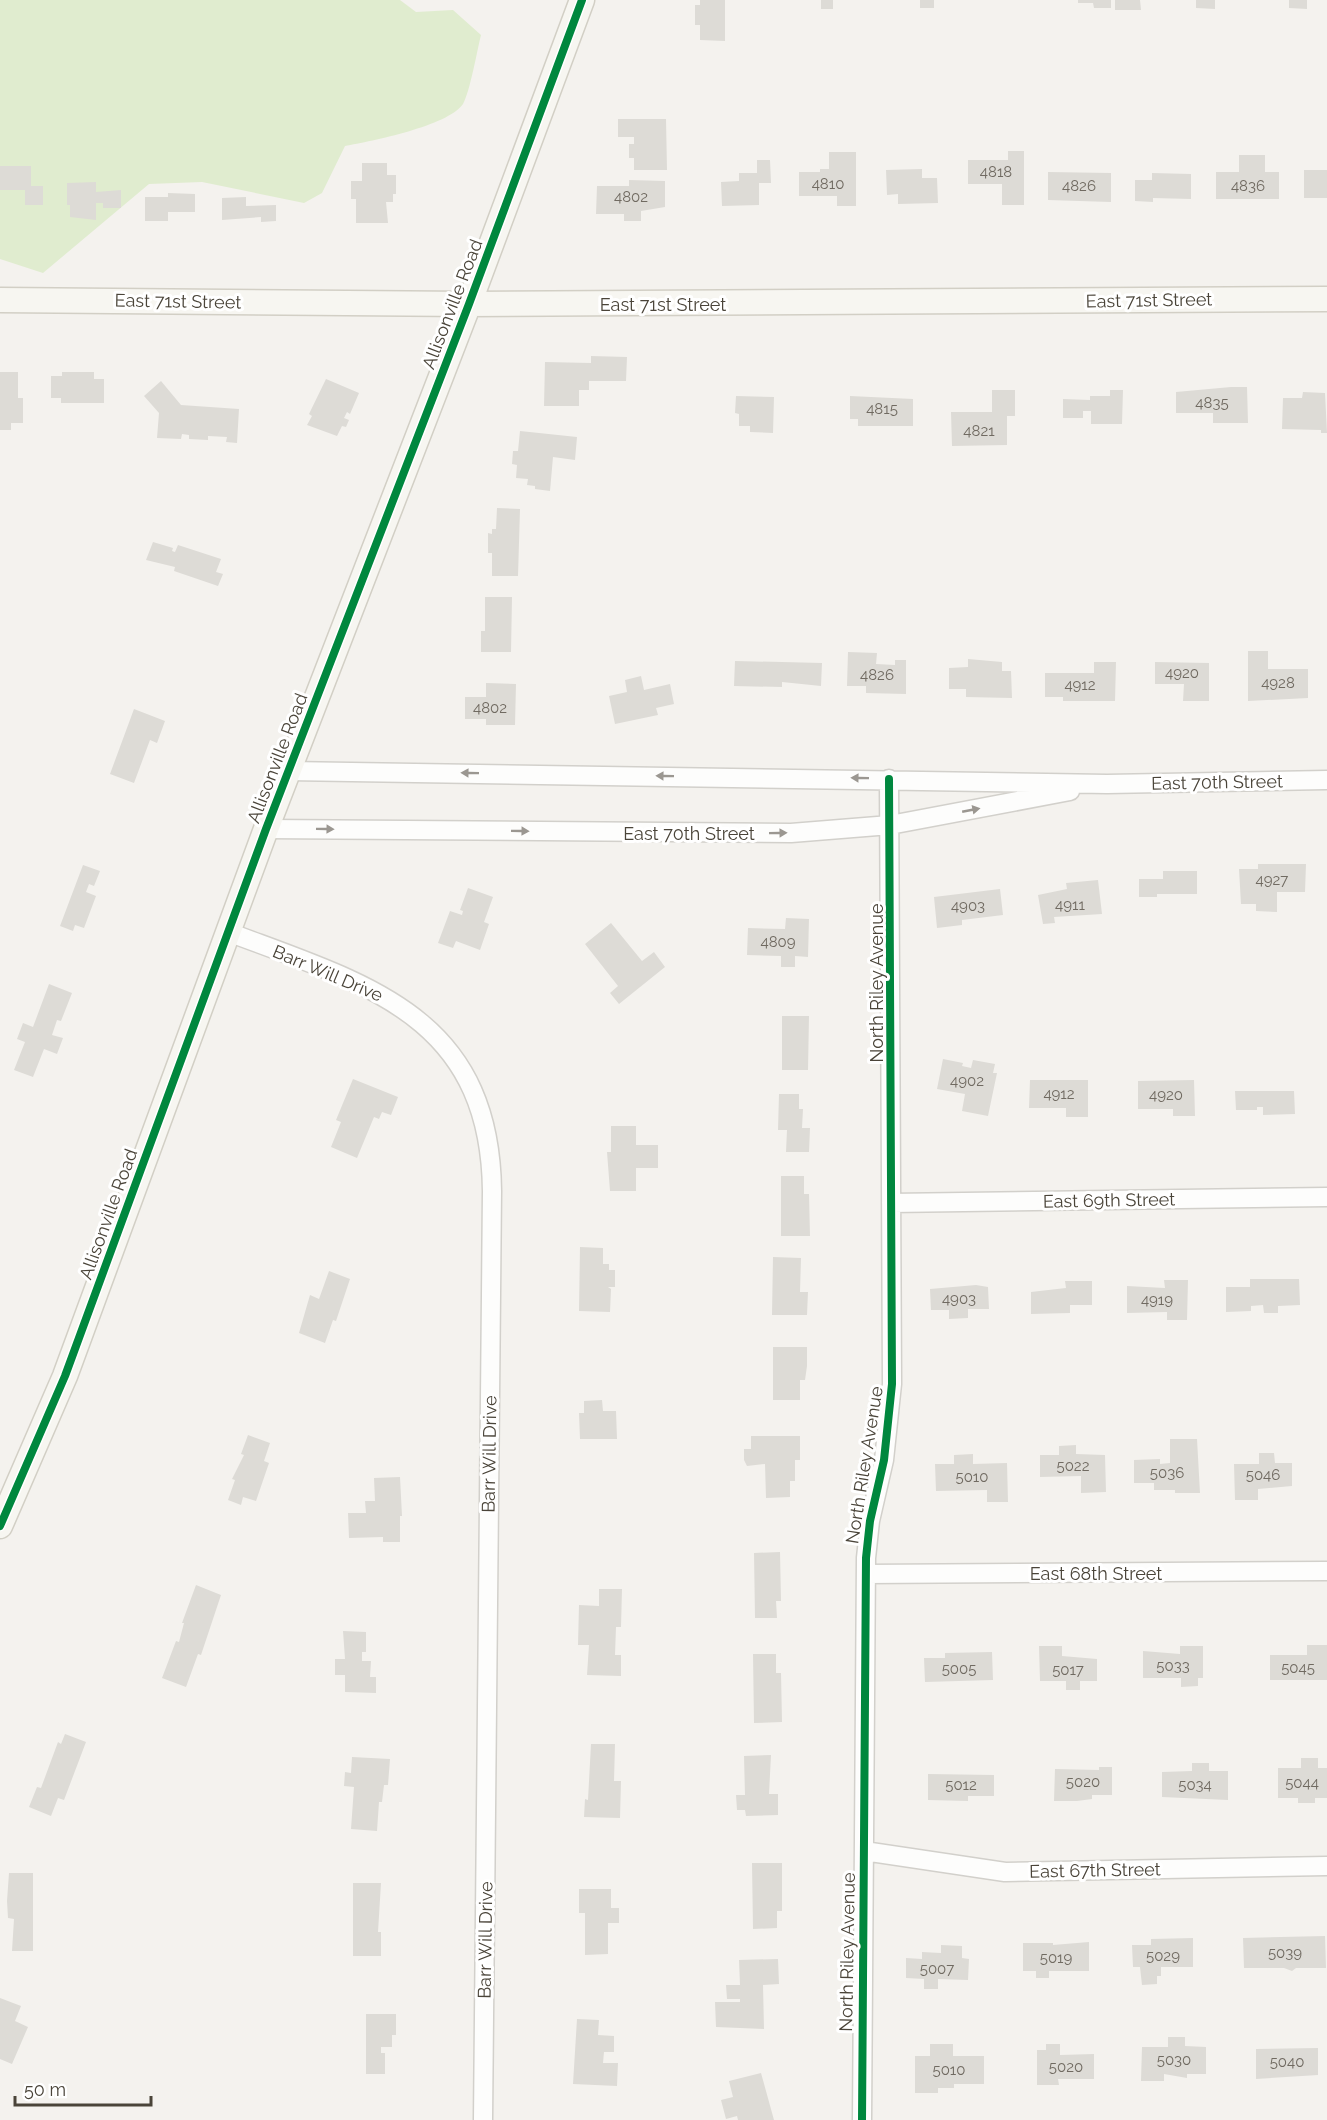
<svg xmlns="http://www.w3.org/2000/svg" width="1327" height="2120" font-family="Raleway,sans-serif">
	<rect width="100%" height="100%" fill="#f4f2ee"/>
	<path fill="#e0eccf" d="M0 0H400L416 12 453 10 481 35C477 51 470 92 463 104 448 126 372 141 345 146L322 193 304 203 202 182 149 184 43 273 0 259Z"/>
	<path fill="#dddbd6" d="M700 0H725V41L700 40V25H695V5H700Z
		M821 0H833V9H821Z
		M920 0H934V8H920Z
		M1078 0H1111V8H1094L1093 3H1078Z
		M1115 0H1140L1141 10H1115Z
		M1196 0H1215V9L1196 8Z
		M1289 0H1307V9L1289 8Z
		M618 119H666L667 170H634V158H629V144H634V137H618Z
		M1008 151H1024V205H1002V184H968V160H1008Z
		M829 152H856V206H837V196H799V172H820V169H829Z
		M1239 155H1265V172H1279V199H1216V172H1239Z
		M757 160H770L771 183H759V205L722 206 721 182 739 181V173H757Z
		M362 163H387V175H396V194H393V202H386L388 223H356V199H351V181H362Z
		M0 166H31V186H43V205H25V190H0Z
		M922 169V178H937L938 203 898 204V194L887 195 886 170Z
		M1304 170H1327V198H1304Z
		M1048 172 1111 173V202L1048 200Z
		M1152 173 1191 174V199L1153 198V202L1135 201V180H1152Z
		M629 180 665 181V207L641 211V221H624V214H596L597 186H629Z
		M96 182V192L121 190V208H103V203H96V220L70 217V205H67V183Z
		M168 193 195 194V212H168V221H145V197H168Z
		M246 197V206L276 205V221L261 222V217L222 220V198Z
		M591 356 627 357 626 381H589V390H579V406H544L545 362 591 363Z
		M0 372H18V398H23V423H11V430H0Z
		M62 372H94V379H104V403H61V398H51V376H62Z
		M326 379 359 393 350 414 347 412 344 418 349 420 346 427 342 426 337 436 307 425 312 416 309 414Z
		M161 381 181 405 239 409 237 443 226 442 227 437 208 436V440L189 439V435L182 434 181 439 157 438 159 413 144 396Z
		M1231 387H1247L1248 423H1213V413H1176V392Z
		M992 390H1015V416H1007V445L952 446 951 412H992Z
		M1110 390H1123L1122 424H1091V411H1083V418H1063V399L1090 400V396H1110Z
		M1303 392 1325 393 1327 433H1321V430L1282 429 1283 398H1302Z
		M736 396 774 397 773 433 750 432V426H739V414L735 413Z
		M850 396 913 399V426H858V419H850Z
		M520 431 577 437 575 460 553 457 550 491 535 489V486L527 485 528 479 516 478 517 465 512 464 513 451H518Z
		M497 508 520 509 518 576H492V553H488V533L492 534V529H496Z
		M153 542 173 548 172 551 175 552 178 545 221 559 216 572 223 574 218 586 174 571 175 567 146 560Z
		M485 597H512L511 652H481V631H485Z
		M1248 651H1268V669H1308V698L1248 701Z
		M848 652 877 653 876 664 895 665V660H906V694L866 693V686H847Z
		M968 659 1002 662V671H1011L1012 698 966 697V689H949V668L968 667Z
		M735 661 822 663 821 686 782 682V687L734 686Z
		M1094 662H1116L1115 701H1063V697H1045V673H1094Z
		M1155 662 1209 663V701H1183L1184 684H1155Z
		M641 676 644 690 670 684 674 704 656 708 658 715 615 724 609 696 627 692 625 680Z
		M486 683 516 684 515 725H486V719H465V697H486Z
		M134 709 165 721 157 743 150 740 134 783 110 774Z
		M1258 864H1306L1305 892H1277V912L1256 911V904H1241L1239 869H1258Z
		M83 865 100 871 94 886 89 884 86 892 96 896 84 928 75 925 73 931 60 926Z
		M1163 871H1197V894H1157V897H1139V879H1163Z
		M1098 880 1102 914 1054 917 1055 923 1043 924 1038 895 1067 889 1066 883Z
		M468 888 493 897 484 922 489 924 480 950 456 941 453 948 438 943 450 911 462 915 463 911 460 910Z
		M1000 889 1003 915 962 920V925L937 928 934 897Z
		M786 918 809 919 808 957 795 956V967H781V956L747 955 748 928 785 929Z
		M611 923 642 961 654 952 665 967 619 1004 610 993 618 986 585 944Z
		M49 984 72 993 61 1021 57 1020 52 1035 63 1038 57 1054 44 1049 33 1077 14 1070 25 1042 17 1039 23 1023 33 1027Z
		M782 1016H809L808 1070H782Z
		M943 1059 963 1063 962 1066 971 1068 973 1060 995 1064 993 1073H997L988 1116 962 1111 965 1094 937 1089Z
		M353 1079 398 1097 391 1115 382 1112 379 1119 374 1117 357 1158 331 1147 341 1122 336 1120Z
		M1030 1080H1088V1117H1066V1108H1029Z
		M1194 1080 1195 1116H1173V1109H1138V1081Z
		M1235 1091H1294L1295 1114 1263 1115V1107H1257V1110H1236Z
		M779 1094H799V1109H803L802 1128H810L809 1152H786L787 1130H778Z
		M611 1126H636V1145H658V1168H636V1191H610L607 1152H611Z
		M781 1176H804V1194H809L810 1236H781Z
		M580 1247 603 1248V1264H609V1270H615V1287H608L611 1289 610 1312 579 1311Z
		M773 1257 801 1258 800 1292H808L807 1315H772Z
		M329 1271 350 1279 336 1321 333 1320 325 1343 299 1333 310 1295 319 1299Z
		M1250 1279H1299L1300 1305 1278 1306V1313H1264L1263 1305 1251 1306V1311L1226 1312V1287H1250Z
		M1164 1280H1188L1187 1320H1167V1312L1127 1313V1286L1165 1288Z
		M1065 1281H1092V1305H1070V1313L1031 1314V1292L1066 1288Z
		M976 1285 988 1287 989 1309H968V1318L949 1319V1310H931L930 1289Z
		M773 1347H807V1366L805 1380H800V1400H773Z
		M602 1400 603 1411H616L617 1439H580L579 1413H584V1401Z
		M248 1435 270 1443 264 1461 269 1463 256 1501 243 1497 241 1505 228 1500 235 1480 232 1479 244 1455 241 1454Z
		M751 1436H800V1460H795V1481H790V1497L766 1498 765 1464 747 1466 744 1460V1449H751Z
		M1170 1439H1197L1200 1493H1175V1490H1154V1483H1134V1460L1160 1459V1464L1170 1463Z
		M1076 1445V1454L1105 1455 1106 1492 1081 1493V1476L1040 1477V1455H1059V1446Z
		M1259 1453H1274L1275 1463H1292V1486L1258 1489V1500H1235L1234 1464H1259Z
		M973 1454V1464L1007 1463 1008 1502H987V1490L936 1491 935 1464H954V1455Z
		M400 1477 402 1516H400V1542H383V1537L349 1538 348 1513H366L365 1501H375L374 1478Z
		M780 1552 781 1601H776L777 1618H755L754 1553Z
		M196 1585 221 1595 201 1655 198 1654 186 1687 162 1678 176 1641 179 1642 184 1623H182Z
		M599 1589H622L621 1627H616L615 1655H621V1676L587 1675 589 1645H578L579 1605 599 1606Z
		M343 1631 366 1632V1652H362V1661H371L370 1677H376V1693L345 1692V1675H335V1659H345Z
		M1307 1645H1327V1680H1270V1655H1307Z
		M1039 1646H1062V1656L1097 1659V1681H1080V1690H1066V1681H1040Z
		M1180 1646H1203V1678H1198V1686L1181 1687V1678H1143V1651L1180 1654Z
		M992 1652 993 1680 925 1682 924 1658H945V1653Z
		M753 1654H776V1673H781L782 1722 754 1723Z
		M65 1734 86 1742 64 1800 58 1798 51 1816 29 1807 37 1787 41 1788 58 1742 61 1744Z
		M591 1744H615L614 1781H621L620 1818 584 1817 585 1799 588 1800Z
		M771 1755 769 1794H778V1815L746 1816 745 1810H737L736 1795H745L744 1756Z
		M352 1757 390 1759 388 1785H384L382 1802H379L377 1831 351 1829 354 1787 344 1786 345 1772 351 1773Z
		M1301 1758H1318V1768H1327V1798H1315V1803H1298V1798H1278V1768H1301Z
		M1192 1763H1209V1771H1228V1800L1162 1797V1772L1192 1771Z
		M1099 1767H1112V1795H1092V1799L1077 1801H1054L1055 1769 1099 1770Z
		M928 1774 994 1775V1796H968V1801L928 1800Z
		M752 1863H782V1911H777V1928L753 1929Z
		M9 1873H33V1951H12L14 1919 8 1918 7 1901Z
		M353 1883H381L378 1932H381V1956H353Z
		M579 1889H611V1908H619V1923H608V1954L585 1955V1913H579Z
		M1325 1936 1326 1968H1296L1292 1971 1284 1968H1244L1243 1938Z
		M1193 1938V1967H1161V1976H1157V1984L1142 1985 1140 1967H1133L1132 1945H1151V1939Z
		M1089 1942V1971H1049V1978H1036V1971H1023V1943H1053V1945Z
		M941 1945 962 1946V1958L969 1959 968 1980 938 1979V1989H924V1979L906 1978V1958L922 1959V1952L941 1953Z
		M778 1959 779 1984 763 1985 764 2029 716 2027 715 2002H740V1999H727L726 1985H740L739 1960Z
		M0 1998 21 2006 15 2021 28 2027 12 2064 0 2059Z
		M366 2014H396V2035H392V2047H381V2053H385V2074H366Z
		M577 2019 599 2020 598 2035 614 2036V2052H604L603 2063H618L617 2086 573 2084Z
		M1168 2037H1185V2046L1206 2047V2074H1187V2078L1164 2074V2081H1141L1142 2047H1168Z
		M930 2044H953V2056H984V2084H954V2088H938V2093H915V2056H930Z
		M1046 2044H1060V2055L1094 2054V2079H1058L1059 2085H1037V2050H1046Z
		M1318 2048V2075L1256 2079V2049Z
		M761 2073 774 2120H738L737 2116 726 2119 721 2100 733 2097 729 2081Z"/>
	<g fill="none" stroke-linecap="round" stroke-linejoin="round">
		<defs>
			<path id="street" d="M288 771 1107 784 1327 780
				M266 829 791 833 890 825 1070 791
				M228 932C366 984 490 1015 492 1191L483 2120
				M891 1203 1327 1197
				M866 1574 1327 1571
				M864 1851 1005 1872 1327 1866
				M862 2120 866 1558 870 1521 884 1460 892 1384 889 779"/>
			<path id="secondary" d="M0 300 469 304 1327 299
				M0 1526 65 1376 266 829 469 304 582 0"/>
		</defs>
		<use href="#street" stroke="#d2d0cb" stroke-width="21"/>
		<use href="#secondary" stroke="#d2cfc5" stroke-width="27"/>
		<use href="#street" stroke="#fdfdfc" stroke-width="18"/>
		<use href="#secondary" stroke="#f7f6f1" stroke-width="24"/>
		<defs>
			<path id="cycleway" d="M0 1526 65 1376 266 829 469 304 582 0
				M862 2120 866 1558 870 1521 884 1460 892 1384 889 779"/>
		</defs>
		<use href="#cycleway" stroke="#fff" stroke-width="11"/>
		<use href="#cycleway" stroke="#00873e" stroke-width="8"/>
	</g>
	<defs><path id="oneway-solid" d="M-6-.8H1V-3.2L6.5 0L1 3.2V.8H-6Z" transform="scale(1.5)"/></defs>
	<g fill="#9b9791">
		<use href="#oneway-solid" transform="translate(470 773) rotate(-179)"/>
		<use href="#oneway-solid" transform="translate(665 776) rotate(-179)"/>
		<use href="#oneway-solid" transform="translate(860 778) rotate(-179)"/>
		<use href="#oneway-solid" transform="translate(971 810) rotate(-11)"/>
		<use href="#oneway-solid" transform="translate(325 829) rotate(1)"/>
		<use href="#oneway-solid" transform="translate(520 831) rotate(1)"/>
		<use href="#oneway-solid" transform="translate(778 833) rotate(-1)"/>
	</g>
	<g text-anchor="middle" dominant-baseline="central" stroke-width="6" stroke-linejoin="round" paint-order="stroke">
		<g font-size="15" fill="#706a61">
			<text x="996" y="172">4818</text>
			<text x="828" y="184">4810</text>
			<text x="1079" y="186">4826</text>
			<text x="1248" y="186">4836</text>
			<text x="631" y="197">4802</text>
			<text x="1212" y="403">4835</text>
			<text x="882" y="409">4815</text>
			<text x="979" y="431">4821</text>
			<text x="1182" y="673">4920</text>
			<text x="877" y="675">4826</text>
			<text x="1278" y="683">4928</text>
			<text x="1080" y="685">4912</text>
			<text x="490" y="708">4802</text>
			<text x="1272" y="880">4927</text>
			<text x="1070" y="905">4911</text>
			<text x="968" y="906">4903</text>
			<text x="778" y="942">4809</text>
			<text x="967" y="1081">4902</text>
			<text x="1059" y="1094">4912</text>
			<text x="1166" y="1095">4920</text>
			<text x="959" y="1299">4903</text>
			<text x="1157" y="1300">4919</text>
			<text x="1073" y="1466">5022</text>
			<text x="1167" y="1473">5036</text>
			<text x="1263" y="1475">5046</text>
			<text x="972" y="1477">5010</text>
			<text x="1173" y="1666">5033</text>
			<text x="1298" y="1668">5045</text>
			<text x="959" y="1669">5005</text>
			<text x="1068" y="1670">5017</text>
			<text x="1083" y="1782">5020</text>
			<text x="1302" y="1783">5044</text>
			<text x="961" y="1785">5012</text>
			<text x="1195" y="1785">5034</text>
			<text x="1285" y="1953">5039</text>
			<text x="1163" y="1956">5029</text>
			<text x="1056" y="1958">5019</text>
			<text x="937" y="1969">5007</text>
			<text x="1174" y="2060">5030</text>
			<text x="1287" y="2062">5040</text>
			<text x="1066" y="2067">5020</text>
			<text x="949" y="2070">5010</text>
		</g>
		<g font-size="18" fill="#4a4439" stroke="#fff">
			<text transform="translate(1149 300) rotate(-1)">East 71st Street</text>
			<text transform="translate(178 301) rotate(1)">East 71st Street</text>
			<text transform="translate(452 304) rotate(-69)">Allisonville Road</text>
			<text x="663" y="304">East 71st Street</text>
			<text transform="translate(277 758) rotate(-69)">Allisonville Road</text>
			<text transform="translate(1217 782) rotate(-1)">East 70th Street</text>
			<text x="689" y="833">East 70th Street</text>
			<text transform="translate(328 973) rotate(23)">Barr Will Drive</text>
			<text transform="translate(876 983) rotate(-90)">North Riley Avenue</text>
			<text transform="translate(1109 1200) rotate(-1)">East 69th Street</text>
			<text transform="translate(108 1214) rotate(-70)">Allisonville Road</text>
			<text transform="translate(489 1454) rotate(-89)">Barr Will Drive</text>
			<text transform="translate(864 1465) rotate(-81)">North Riley Avenue</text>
			<text x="1096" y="1573">East 68th Street</text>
			<text transform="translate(1095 1870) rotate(-1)">East 67th Street</text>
			<text transform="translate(485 1940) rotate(-89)">Barr Will Drive</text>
			<text transform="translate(847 1952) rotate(-89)">North Riley Avenue</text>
		</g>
	</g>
	<path d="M15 2096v9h136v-9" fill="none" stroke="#4a4439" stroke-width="3"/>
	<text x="24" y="2096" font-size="18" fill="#4a4439" stroke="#ffffff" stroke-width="4.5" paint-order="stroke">50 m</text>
</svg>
